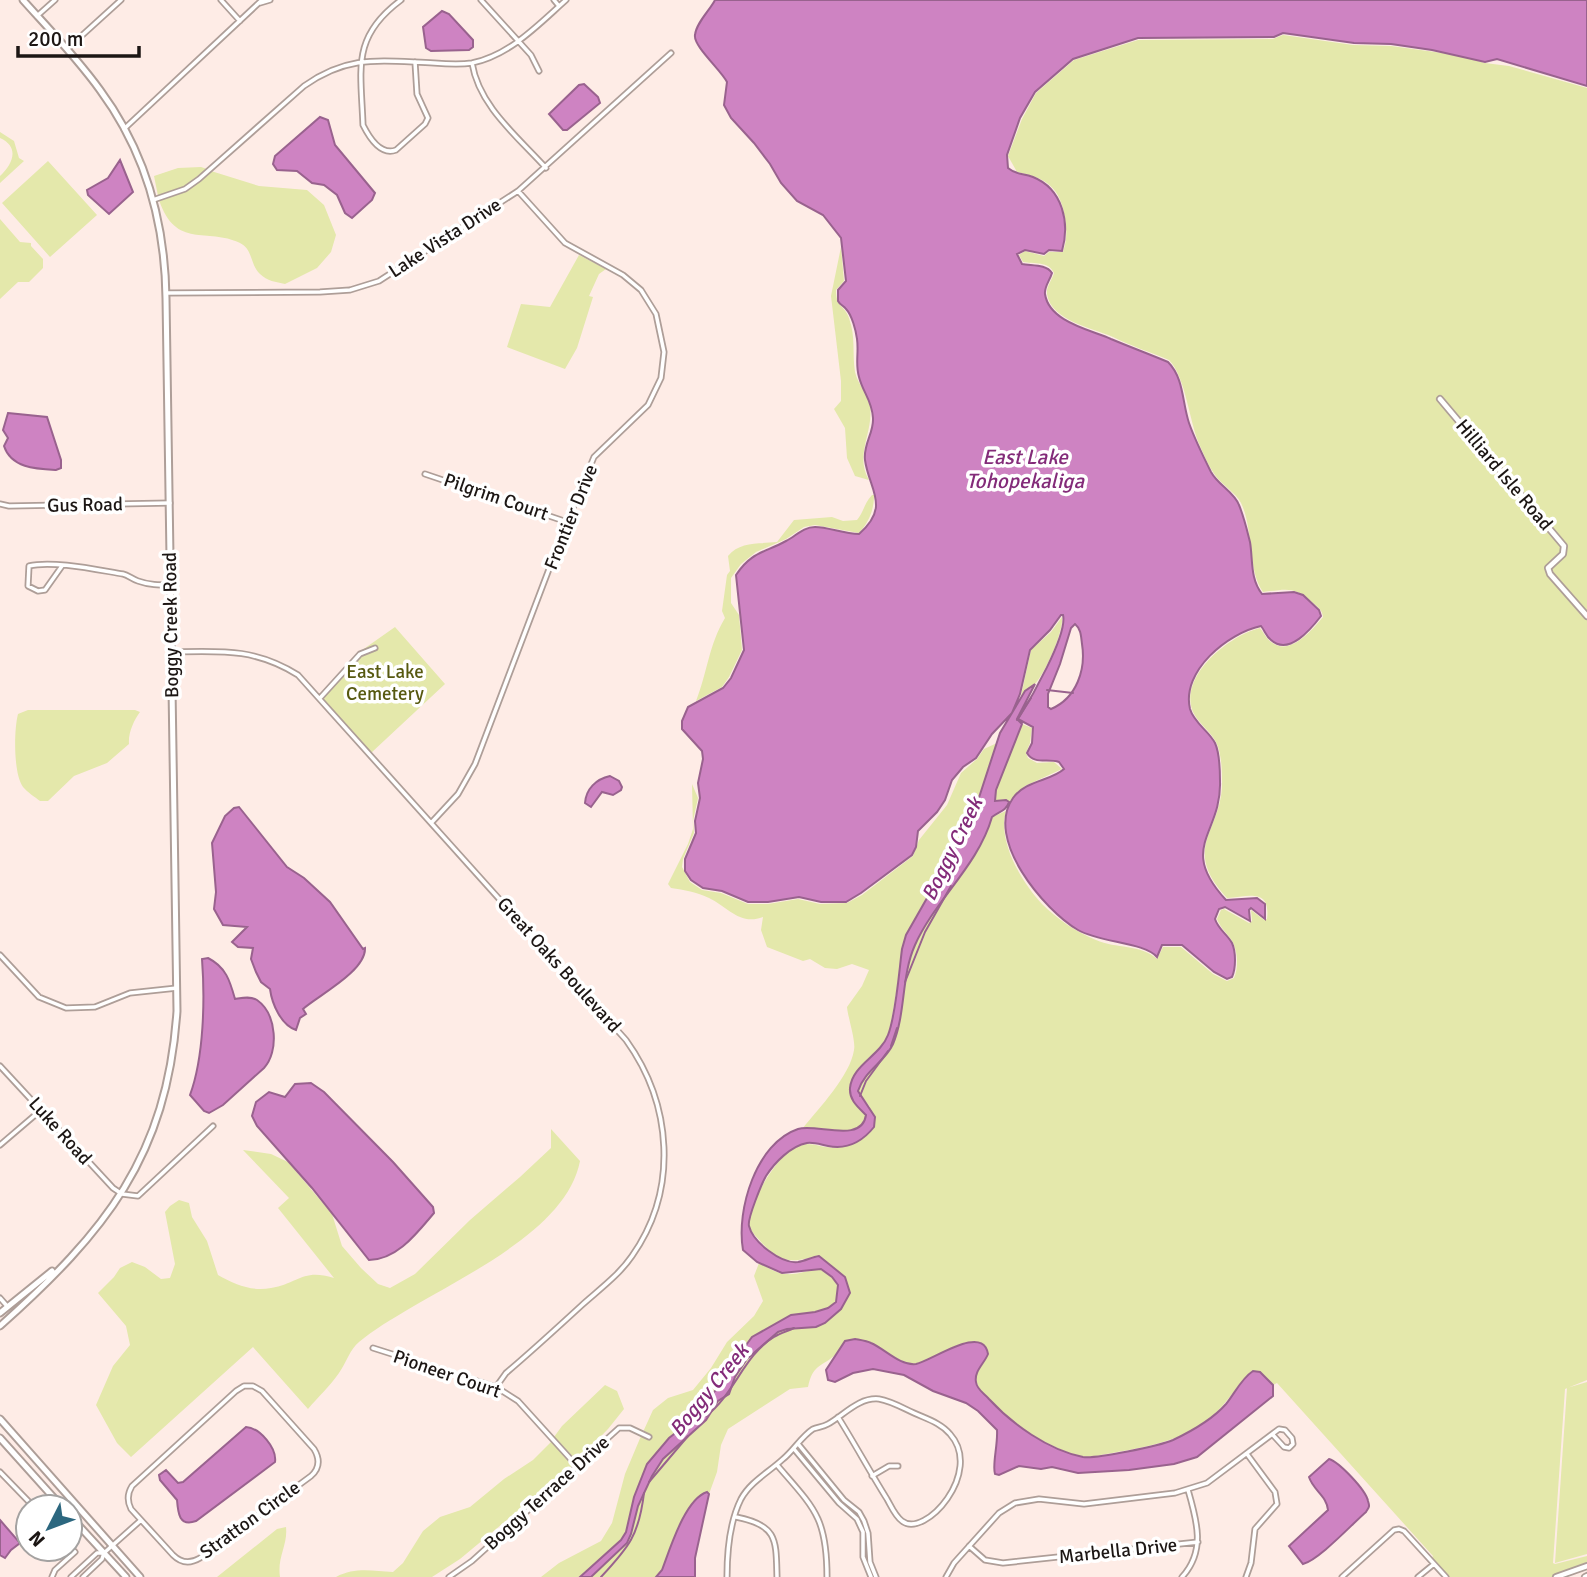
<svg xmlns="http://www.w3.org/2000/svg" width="1587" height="1577" font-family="Signika,sans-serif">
	<rect width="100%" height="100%" fill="#feece6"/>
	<path fill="#e4e8ab" d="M1283 35 1353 45 1391 46 1457 55 1485 63 1509 66 1587 88V612L1551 572 1550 568 1565 554 1566 545 1440 396 1437 399 1562 547 1561 553 1546 566 1548 575 1587 619V1380L1565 1389 1553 1563 1555 1564 1587 1556V1569L1564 1577H1449L1432 1558 1433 1556 1277 1383 1273 1385 1267 1379 1240 1384C1228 1399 1216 1416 1199 1426 1170 1444 1139 1448 1106 1454 1099 1455 1093 1458 1085 1457 1063 1454 1015 1428 1000 1412 989 1399 975 1391 976 1373L909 1364 888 1354 872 1343 845 1341C842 1345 838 1352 834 1356 819 1368 813 1365 808 1387L790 1389 728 1429 721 1445 717 1472 709 1494 707 1492 687 1511 662 1570 656 1577H591L627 1543 631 1534 638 1506 652 1476 663 1459 706 1420 718 1401 729 1394 735 1377 747 1359 778 1332 825 1323 841 1309 850 1293 819 1256C791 1262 782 1265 761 1242 757 1237 750 1231 749 1225 746 1206 778 1156 794 1147 809 1139 823 1150 837 1147 848 1145 861 1136 871 1131L870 1107 858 1091C865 1071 885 1062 893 1044 906 1013 901 976 915 945 935 900 977 866 992 817L1006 811C997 841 1022 883 1042 904 1057 919 1076 932 1096 940 1116 949 1141 944 1157 959L1163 947H1181L1213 974 1227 981 1234 978C1239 967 1238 948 1230 938 1225 931 1220 927 1217 919L1221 910 1224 909 1249 923 1252 921 1251 910 1264 920 1267 919C1271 887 1247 897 1227 898 1179 846 1224 831 1222 779 1222 768 1221 752 1216 742 1210 731 1199 724 1193 712 1178 676 1230 635 1260 628 1264 633 1266 638 1271 642 1290 657 1312 630 1323 617 1322 610 1319 608 1313 603 1294 586 1288 589 1263 592 1247 569 1254 529 1241 503 1236 493 1222 485 1215 475 1209 467 1204 455 1200 446 1189 422 1186 377 1169 360 1150 352 1131 346 1113 337 1093 328 1051 321 1047 294 1046 287 1052 280 1054 273 1049 261 1034 264 1023 262L1019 255 1025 251 1044 256 1049 252H1063C1067 240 1067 231 1065 219 1061 188 1047 178 1017 172L1008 156 1022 119 1036 93 1074 60 1138 40 1273 39Z
		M0 132 14 141 19 158 24 161 0 183V176C13 164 20 147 0 138Z
		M48 161 97 215 50 257 2 203Z
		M201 167 207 169 184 188 158 196 154 176 178 168Z
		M211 171 259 186 307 190 324 205 336 235 331 252 317 268 285 284C276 282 267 281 260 274 250 265 253 249 240 243 207 227 176 250 159 200L186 191Z
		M0 219 20 242 31 243V246L43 259V268L29 282H18L0 299Z
		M841 247 844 281 836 290C836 308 844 304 849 318 856 338 852 352 855 372 858 385 868 394 870 406 874 432 854 455 869 480L855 476 847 458 845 428 834 409 841 401V381L831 296Z
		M579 255 606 269 599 274 589 296 593 297 577 348 565 369 507 347 521 304 550 307Z
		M872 495H874C874 510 869 522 859 533L815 525 804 527 786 539 756 552 741 564 731 578V603L739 615 742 650 729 677 722 687 696 701C707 674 709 644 725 618L722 611 727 575 730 571 728 556C740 541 759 544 777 542L794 520 832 517 843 521 857 520C864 512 864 503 872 495Z
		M1062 617C1064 630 1046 672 1035 684 1029 689 1024 692 1020 700L1031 650 1051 632Z
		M395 627 445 684 371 753 320 695 358 653Z
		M28 710H135L140 712C134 720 128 733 129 744L107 763 74 776 48 801H40C35 797 27 792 23 787 13 773 14 729 18 714Z
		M1022 724 1032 728 1030 743 1026 753 1028 758 1037 763 1054 762 1062 769 1025 786 1009 802 1006 800 995 801 996 790Z
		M997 743 972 819 906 935 889 1034 882 1047 857 1071 856 1105 866 1115C860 1142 821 1126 803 1128 819 1108 850 1076 854 1050 856 1041 848 1018 847 1007L862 986 869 970 852 964 837 969 825 968 810 959 803 961 767 947 761 930 763 917C740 926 728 907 709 898 697 892 684 890 671 888L668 884 688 844 693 829 692 784 698 798 693 821 694 833 683 859 682 867 690 882 702 890 721 893 748 904H768L798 899 820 904 847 903 862 895 913 856 919 840 947 805 961 773 977 759 984 749Z
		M551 1129 580 1161C564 1244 420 1292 359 1342 350 1349 346 1363 339 1373 330 1386 318 1397 308 1409L253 1347 131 1457 117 1443 96 1405 113 1366 130 1345 126 1326 98 1293 114 1277 120 1268 132 1262 145 1267 161 1279 170 1278 175 1264 165 1212 170 1206 179 1200 189 1203 192 1217 207 1241 218 1275C234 1284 252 1292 271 1288 299 1283 303 1268 334 1278L278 1208 289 1198 243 1150 271 1154 288 1162 332 1214 342 1246 361 1268 378 1284 390 1288 415 1274 470 1220 520 1177 551 1148Z
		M759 1263C767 1267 777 1274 786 1274 809 1276 820 1257 838 1285L836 1302 828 1308 815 1312 791 1315 752 1337 730 1367 718 1388 700 1406 692 1420 663 1444 645 1469 626 1532 621 1540 580 1577H541L559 1563 601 1541 612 1523 625 1474 641 1436 650 1440 652 1436 643 1432 653 1410 668 1398 693 1390 711 1368 727 1342 754 1316 763 1301 754 1276Z
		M1587 1382V1554L1555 1563 1567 1388Z
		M605 1385 617 1391 624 1409 608 1429 577 1461 554 1437 562 1426Z
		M552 1441 573 1465 460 1559 432 1577H336C355 1567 372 1571 393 1572L403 1563 423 1531 440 1517 470 1507 504 1479 533 1460Z
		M286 1527C288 1545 277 1557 280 1577H217L277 1529Z"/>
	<path fill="#ce83c2" stroke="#99628e" stroke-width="2" fill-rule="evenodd" d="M715 0H1587V86L1497 59 1485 62 1432 50 1391 44 1354 43 1283 33 1274 37 1138 38 1073 59 1035 92 1020 118 1007 155 1008 168C1016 175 1023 173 1033 177 1063 189 1070 223 1062 251L1049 250 1044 254 1025 250 1017 254 1022 264C1032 266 1046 264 1052 273 1050 280 1044 287 1045 294 1049 322 1091 330 1111 339 1130 347 1149 354 1168 362 1184 378 1182 402 1189 423 1195 440 1203 456 1211 472 1218 485 1234 492 1239 505 1244 517 1247 530 1250 542 1253 560 1250 579 1262 594L1294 592 1303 595 1319 610 1321 616C1311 629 1289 656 1271 640 1266 636 1265 631 1261 626 1228 633 1181 671 1190 709 1194 723 1209 731 1215 743 1220 754 1220 770 1220 781 1222 834 1177 847 1226 900L1257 898 1265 904V919L1251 908 1249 910 1250 921 1225 907 1219 909 1215 919C1218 929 1227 934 1232 943 1236 952 1236 968 1232 977L1227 979 1214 972 1182 945H1162L1157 957C1144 942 1101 943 1078 930 1044 910 984 839 1013 798 1026 780 1051 781 1064 769L1059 762C1048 758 1034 765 1027 753L1032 743 1033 727 1018 719C1030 700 1068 635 1063 615H1061L1050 630 1030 650 1020 694 1012 713 992 734 976 758 963 767 952 780 945 800 937 812 918 831 916 847 912 855 861 893 846 902H821L799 897 768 902H748L722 891 703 888 691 880 685 871V859L696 833 695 821 700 798 698 783 703 759 702 751 682 729V721L688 707 723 688 731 678 744 650 736 575C751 552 764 553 786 541 796 536 803 527 815 527 829 527 843 534 859 534 891 506 869 490 865 460 863 444 874 433 873 418 872 400 863 393 859 377 855 364 859 352 857 339 856 331 852 315 846 309 844 306 840 305 838 301 838 300 838 292 838 290L846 281 841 238 823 215 797 201 781 183 770 164 754 143 731 118 724 105 727 82C721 70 693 46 695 35 696 23 710 10 715 0ZM1075 624C1081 629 1081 636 1082 644 1086 669 1077 698 1051 709L1048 707V694L1060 664 1071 628Z
		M442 11 449 14 473 40V47L469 50 431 51 426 48 423 27Z
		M584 84 598 97 600 103 567 130H563L549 114 579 85Z
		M320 117 328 120 335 145 375 193 372 200 352 218 345 213 337 195 324 185 312 183 297 171 277 170 273 164 275 156Z
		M120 160 133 192 109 214 88 195 87 190 108 178Z
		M8 413 47 417 61 460V468L56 470C36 469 11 468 4 446L8 438 3 430Z
		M1035 684 1017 719 1022 724 996 790 995 801 1006 800 1009 802C1006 811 1000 811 992 817 978 866 935 900 915 945 901 976 906 1013 893 1044 885 1062 864 1071 858 1091L875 1117 874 1127C862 1142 848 1150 828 1146 822 1145 814 1142 807 1143 791 1146 775 1162 766 1176 762 1183 747 1219 749 1226 753 1242 781 1264 798 1262 805 1261 812 1257 819 1256L845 1277 850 1293 841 1309 825 1323 816 1327 787 1329 778 1332 747 1359 735 1377 729 1394 718 1401 706 1420 663 1459 652 1476 638 1506 631 1534 627 1543 591 1577H580L621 1540 626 1532 634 1497 647 1464 669 1438 692 1420 700 1406 718 1388 730 1367 752 1337 791 1315 815 1312 828 1308 836 1302 838 1285 832 1277 821 1269 782 1273 757 1262 743 1250C736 1210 756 1143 798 1129 816 1123 862 1144 866 1115 858 1107 849 1100 850 1088 852 1065 880 1056 888 1035 896 1015 899 972 902 949L906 935 972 819 1000 733 1025 691Z
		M610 776 619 781 622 787 621 790 613 795 602 792 591 807 585 803C586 789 596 779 610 776Z
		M239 807 287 867 304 878 330 902 363 949 365 948C366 971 319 995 303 1009L306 1014 300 1018 296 1030C281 1025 272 1004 270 989L261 982 256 972 251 959 253 948 238 947 232 942 247 927 223 925 214 909 216 892 212 843 225 816 234 808Z
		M208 958C226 967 230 981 235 999 242 998 250 996 257 1000 277 1014 279 1052 264 1068L223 1105 209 1113 204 1111 190 1095C204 1057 205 999 202 959Z
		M311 1083 324 1092 393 1162 433 1207 434 1213C417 1233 397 1260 369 1260L312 1188 257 1126 252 1116 256 1102 269 1092 285 1097 295 1084Z
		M855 1339C860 1340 867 1341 871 1343 885 1349 900 1366 916 1364 932 1361 983 1323 988 1354 984 1364 974 1371 976 1382 977 1390 984 1393 989 1399 1012 1424 1048 1450 1083 1457 1096 1459 1159 1446 1173 1440 1192 1431 1212 1420 1226 1404 1235 1393 1241 1379 1253 1371L1260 1372 1273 1385V1396L1197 1457 1174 1464 1129 1470 1078 1473 1052 1467 1041 1469 1019 1466 999 1475 995 1474C992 1465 998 1445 997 1430L978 1411 966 1403 933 1391 904 1375 873 1369 853 1373 835 1382 828 1380 826 1370 845 1341Z
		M246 1427C260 1428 277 1448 275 1462L196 1521C179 1527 178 1513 177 1500L160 1480 159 1475 166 1470 178 1483 183 1482Z
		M1329 1459C1339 1462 1366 1490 1368 1501 1370 1507 1369 1507 1366 1512 1352 1524 1319 1560 1303 1564L1289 1546 1328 1510C1327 1496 1313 1490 1309 1477Z
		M707 1492 709 1494 695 1558V1577H656L662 1570C670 1549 685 1499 707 1492Z
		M0 1520 20 1543 11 1550 5 1558 0 1555Z"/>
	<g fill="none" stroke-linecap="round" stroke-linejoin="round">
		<path stroke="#99628e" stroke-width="2" d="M1047 690 1073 693
			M1017 720 1031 698
			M905 982 925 932 951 886
			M891 1046 897 1028
			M860 1096 866 1081 888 1051
			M706 1416C734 1395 744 1355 774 1337 780 1333 788 1331 794 1328
			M649 1482 688 1436
			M601 1577C629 1547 639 1535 644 1493"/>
		<defs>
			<path id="minor" d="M221 0 240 21
				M401 0C351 37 361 69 363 125 369 137 380 156 396 150L425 124 428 118 417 94 415 62
				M481 0 531 55 539 71
				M554 0 559 6
				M260 3 270 0
				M37 16 55 0
				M67 49 121 0
				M472 63C479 106 517 136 546 168
				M124 129 262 0
				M153 200 185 189 199 179 304 86C349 54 381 61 434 63 446 64 459 65 472 63 510 55 538 25 566 0
				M167 293 320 292 350 290 379 281 518 191 671 53
				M425 474 567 522
				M0 504 9 506 170 503
				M62 566 45 590 38 591 28 586 29 566C52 560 98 570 123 574 128 575 132 579 138 581 149 585 159 585 171 585
				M172 652C221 651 255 648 298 675L626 1040C672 1104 679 1189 632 1256 619 1275 600 1289 582 1305 557 1328 532 1351 506 1373L496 1387
				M320 698 360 654 375 648
				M432 822 458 794 475 764 565 527 594 457 648 405 661 378 664 352 656 314 641 290 623 275 565 243 518 191
				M0 955 39 997 66 1008 95 1007 130 993 177 988
				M0 1066 113 1188 122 1194 138 1196 213 1126
				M0 1145 41 1110
				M0 1298 7 1306
				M373 1348 496 1387 518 1401 576 1465
				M244 1386H253L262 1391 314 1449C320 1459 320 1468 311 1476L200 1558C190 1564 181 1563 173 1555L131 1509C127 1501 127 1494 132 1486L236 1391Z
				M799 1445 844 1500 859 1512 864 1521 868 1533 870 1562 876 1577
				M794 1449 839 1503 857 1519 863 1532V1557L871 1577
				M777 1465C814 1508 827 1517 827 1577
				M0 1472 34 1507
				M872 1476 889 1466H898
				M736 1517C778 1525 776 1540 777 1577
				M969 1546 985 1560 1003 1563 1198 1542
				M52 1577 55 1570 75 1552 70 1547
				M71 1577 97 1553H104L141 1520
				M83 1577 102 1559 104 1553
				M449 1577 472 1561 619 1428H630L649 1437
				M727 1577C727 1553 730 1521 741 1499 750 1482 769 1472 783 1459 793 1451 802 1436 813 1429 818 1427 823 1427 828 1424 844 1415 859 1397 879 1399 891 1401 903 1408 914 1413 927 1419 941 1423 950 1434 984 1472 925 1539 902 1521 895 1516 891 1506 887 1499 870 1472 855 1444 838 1417
				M946 1577 954 1563 999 1513 1015 1503 1039 1499 1084 1504 1175 1493 1207 1483 1279 1429 1285 1430 1292 1438 1293 1444 1289 1448 1284 1447 1273 1435
				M1182 1577C1206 1551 1197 1521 1188 1490
				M1246 1577 1251 1563 1255 1529 1277 1504 1275 1492 1247 1454
				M1342 1577 1394 1530 1399 1529 1404 1531 1446 1577
				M1418 1577 1434 1564"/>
			<path id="tertiary" d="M1440 399 1564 546 1563 554 1548 568 1550 574 1587 616"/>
			<path id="secondary" d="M1556 1577 1587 1566
				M1585 1577 1587 1576"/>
			<path id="primary" d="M0 1313 52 1271
				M0 1326C105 1232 167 1157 177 1011L166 298C165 223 145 151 100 90 77 58 49 29 23 0
				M0 1419 140 1577
				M0 1438 62 1507
				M70 1516 126 1577"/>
		</defs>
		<use href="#minor" stroke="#ae9e98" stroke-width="7"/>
		<use href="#tertiary" stroke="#ae9e98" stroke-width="8"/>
		<use href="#secondary" stroke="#ae9e98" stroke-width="8"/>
		<use href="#primary" stroke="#ae9e98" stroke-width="9"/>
		<use href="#minor" stroke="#fff" stroke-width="3.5"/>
		<use href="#tertiary" stroke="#fff" stroke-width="4.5"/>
		<use href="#secondary" stroke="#fff" stroke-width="4.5"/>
		<use href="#primary" stroke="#fff" stroke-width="5"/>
	</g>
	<g text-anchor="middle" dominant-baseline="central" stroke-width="7" stroke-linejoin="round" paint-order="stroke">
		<g font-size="19" fill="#1c1614" stroke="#fff">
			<text transform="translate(445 238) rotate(-33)">Lake Vista Drive</text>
			<text transform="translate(1504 475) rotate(50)">Hilliard Isle Road</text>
			<text transform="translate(496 497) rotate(19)">Pilgrim Court</text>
			<text transform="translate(85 505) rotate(-1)">Gus Road</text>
			<text transform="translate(571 517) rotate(-68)">Frontier Drive</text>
			<text transform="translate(171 625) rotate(-91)">Boggy Creek Road</text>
			<text transform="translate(559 965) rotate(48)">Great Oaks Boulevard</text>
			<text transform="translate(60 1131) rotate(48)">Luke Road</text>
			<text transform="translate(447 1374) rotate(19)">Pioneer Court</text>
			<text transform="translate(547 1493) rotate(-42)">Boggy Terrace Drive</text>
			<text transform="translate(250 1520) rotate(-36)">Stratton Circle</text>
			<text transform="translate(1118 1551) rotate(-6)">Marbella Drive</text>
		</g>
		<g font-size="19" fill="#575910" stroke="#fff">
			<text x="385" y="672">East Lake<tspan x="385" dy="22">Cemetery</tspan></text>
		</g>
		<g font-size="21" font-style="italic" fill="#832b79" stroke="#fff">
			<text x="1025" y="457">East Lake<tspan x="1025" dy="24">Tohopekaliga</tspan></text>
			<text transform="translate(952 849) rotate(-64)">Boggy Creek</text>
			<text transform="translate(709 1390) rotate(-51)">Boggy Creek</text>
		</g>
	</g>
	<g transform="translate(49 1528) rotate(228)"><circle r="33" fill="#ffffff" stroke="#a4a2a1" stroke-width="2"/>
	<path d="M0-5L12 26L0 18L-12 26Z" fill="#2c677f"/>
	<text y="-10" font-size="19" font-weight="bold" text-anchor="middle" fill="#1c1614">N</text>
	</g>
	<path d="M18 46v10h121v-10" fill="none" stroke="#1c1614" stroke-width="3.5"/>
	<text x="28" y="46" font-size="21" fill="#1c1614" stroke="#ffffff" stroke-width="5" paint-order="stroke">200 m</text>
</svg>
